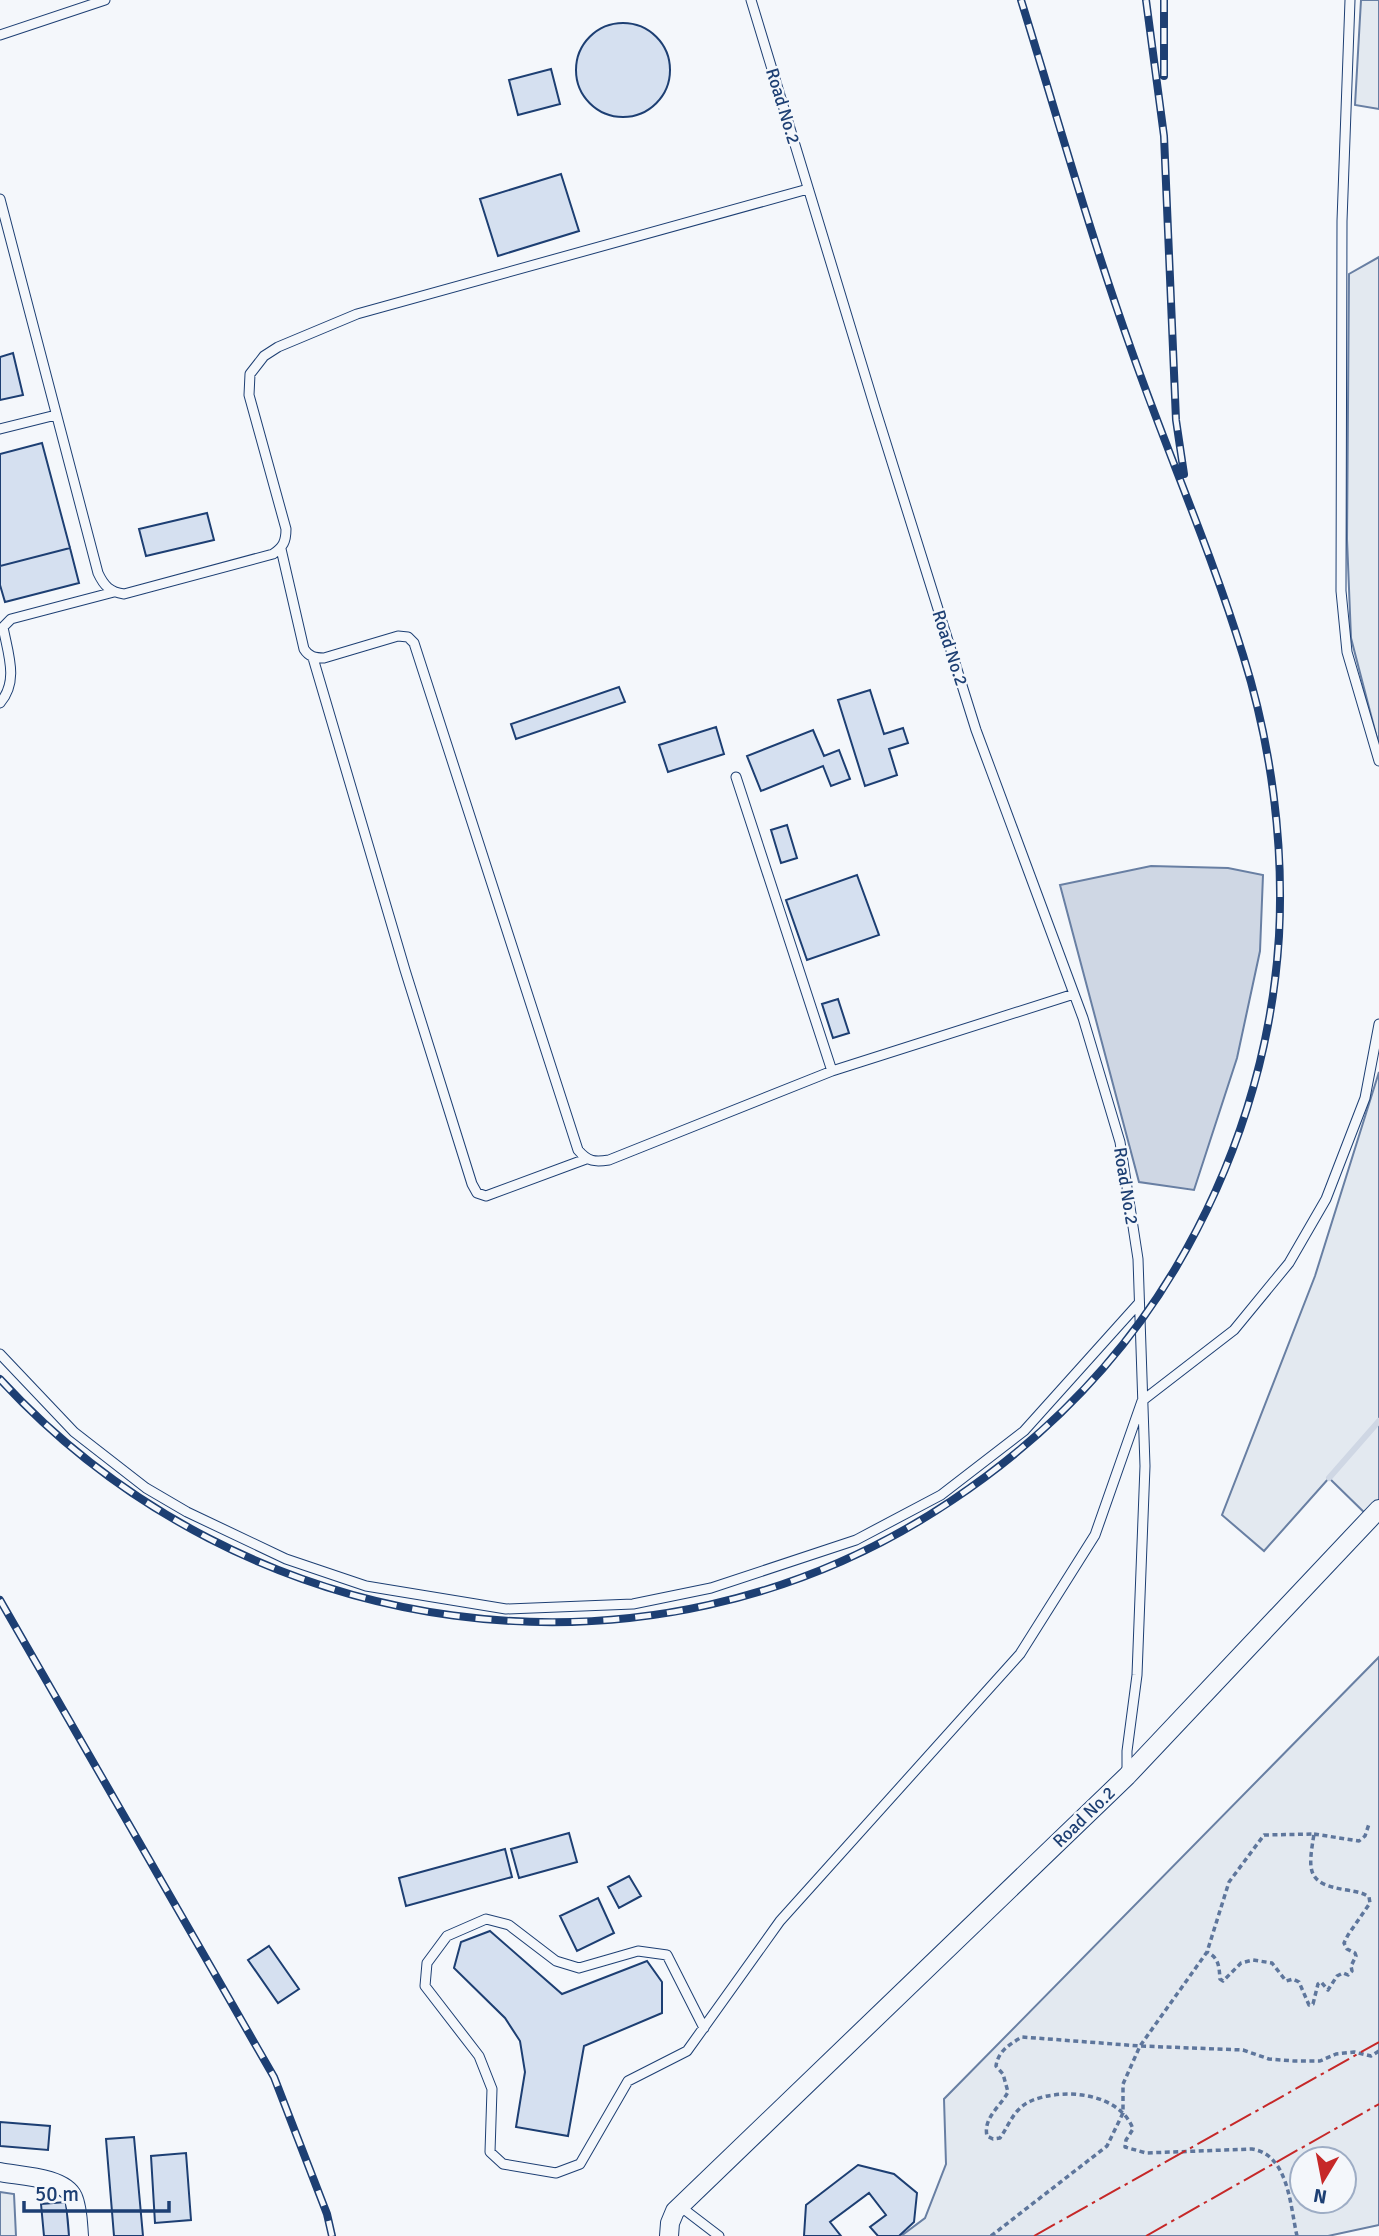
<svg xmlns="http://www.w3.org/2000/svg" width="1379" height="2236" font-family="Signika,sans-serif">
	<rect width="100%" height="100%" fill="#f4f7fb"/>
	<path fill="#e3e9f0" stroke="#687fa3" stroke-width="2" fill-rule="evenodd" d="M1361 0H1379V109L1355 105Z
		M1379 257V746L1351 638 1347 539 1349 274Z
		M1379 1072V1509L1370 1518 1329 1478 1264 1551 1222 1515 1315 1276Z
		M1379 1657V2225L1328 2236H901L925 2218 946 2164 944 2099ZM1302 2159H1344V2201H1302Z
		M0 2192 14 2194 16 2236H0Z"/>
	<path fill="#cfd7e4" stroke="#687fa3" stroke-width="2" d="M1151 866 1228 868 1263 875 1260 951 1237 1058 1194 1190 1139 1182 1060 885Z"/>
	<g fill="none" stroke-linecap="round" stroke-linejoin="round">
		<path stroke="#cfd7e4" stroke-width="6" d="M1329 1478 1379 1421"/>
	</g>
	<path fill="#d5e0f0" stroke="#1d3f73" stroke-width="2" d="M576 70a47 47 0 1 1 94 0a47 47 0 1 1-94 0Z
		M551 69 560 104 518 115 509 80Z
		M561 174 579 231 498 256 480 199Z
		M13 353 23 395 0 400V357Z
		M42 443 70 548 0 566V454Z
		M207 513 214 540 146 556 139 529Z
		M70 548 79 583 5 602 0 585V566Z
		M619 687 625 702 516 739 511 724Z
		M870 690 884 734 903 728 908 743 889 749 897 775 865 786 838 700Z
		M716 727 724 754 668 772 659 745Z
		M813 730 824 756 839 750 850 779 831 786 823 766 761 791 747 756Z
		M787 825 797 858 781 863 771 830Z
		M857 875 879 935 807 960 786 900Z
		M838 999 849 1033 833 1038 822 1004Z
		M569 1833 577 1862 519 1878 511 1849Z
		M505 1849 512 1877 406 1906 399 1878Z
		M629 1876 641 1896 619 1908 608 1887Z
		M598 1898 614 1933 577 1951 560 1916Z
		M490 1931 562 1994 647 1961 662 1982V2013L584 2046 568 2136 516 2127 525 2072 520 2041 505 2018 454 1968 461 1942Z
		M269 1946 299 1989 278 2003 248 1960Z
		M0 2122 50 2126 48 2150 0 2146Z
		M134 2137 143 2236H114L106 2139Z
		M186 2153 191 2220 155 2223 151 2156Z
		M858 2165 894 2174 917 2193 914 2222 899 2236H878L870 2227 886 2215 869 2193 830 2222 841 2236H804L806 2205Z
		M66 2202 69 2236H44L41 2204Z"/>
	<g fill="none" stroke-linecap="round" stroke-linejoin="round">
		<defs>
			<path id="lane" d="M751 0 875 408 976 730 1083 1018 1120 1142 1138 1259 1145 1466 1137 1675 1127 1751V1775
				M1350 0 1342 221 1341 591 1347 652 1379 761
				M0 35 105 0
				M0 199 98 573C104 586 110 592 124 594L273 554C283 547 286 542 286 529L249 395 250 374 264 356 278 347 357 314 808 189
				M0 429 56 415
				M281 549 304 649C309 657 315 658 324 658L398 636 408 637 414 643 578 1150C588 1162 595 1162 609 1160L832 1071 1074 994
				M313 658 405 970 472 1184 477 1193 486 1196 586 1159
				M0 703C19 681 8 654 3 627L11 619 114 592
				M736 777 832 1071
				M0 1354 74 1432 146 1488 187 1512 286 1559 366 1586 506 1609 633 1604 711 1588 856 1540 941 1495 1024 1431 1139 1303
				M704 2028 667 1955 638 1951 579 1968 556 1961 509 1925 486 1919 447 1936 427 1963 425 1986 479 2056 492 2089 490 2152 503 2164 556 2173 580 2164 628 2081 687 2051 780 1921 1020 1654 1095 1535 1142 1401 1234 1330 1289 1263 1326 1199 1365 1098 1379 1024
				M681 2207 719 2236"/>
			<path id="street" d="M0 2172C20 2176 64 2177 73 2197 78 2208 78 2224 79 2236
				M669 2236 670 2223 675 2211 1127 1776 1379 1509"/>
		</defs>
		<use href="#lane" stroke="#1d3f73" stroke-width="11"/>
		<use href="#street" stroke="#1d3f73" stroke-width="20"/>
		<path stroke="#5e769c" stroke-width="3.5" stroke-dasharray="5 3.5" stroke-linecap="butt" d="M1314 1834 1359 1841 1365 1836 1369 1824
			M991 2236 1107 2146 1123 2113V2084L1140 2046 1207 1952 1229 1882 1264 1835 1314 1834C1308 1871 1306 1884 1347 1890 1356 1892 1362 1892 1369 1897L1370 1903 1348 1935 1344 1943 1347 1949 1355 1953 1356 1956 1351 1966 1352 1971 1348 1975 1343 1973 1337 1976 1328 1990 1321 1982 1318 1984 1313 2004 1309 2005 1299 1982 1293 1979 1286 1981 1272 1963 1253 1960 1241 1963 1223 1981 1220 1979C1219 1966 1219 1958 1207 1952
			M1297 2236C1290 2206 1289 2155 1252 2149L1146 2153 1125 2147 1126 2140 1133 2129C1120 2093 1063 2087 1031 2101 1013 2109 1010 2124 1000 2138L993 2139 987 2136C983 2118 1000 2107 1008 2092L1003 2074 996 2066C998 2051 1010 2044 1022 2037L1140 2046 1243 2050 1269 2059 1294 2061H1320L1336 2054 1354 2052 1371 2056 1379 2051"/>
		<use href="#lane" stroke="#f4f7fb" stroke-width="9"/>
		<use href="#street" stroke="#f4f7fb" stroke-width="18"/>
		<defs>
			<path id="rail" d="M1146 0 1164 136 1176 420 1184 474
				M1164 76V0
				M0 1379C244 1644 648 1704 951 1501 1041 1441 1119 1363 1175 1269 1235 1168 1272 1054 1279 936 1284 842 1271 744 1243 655 1211 551 1167 452 1131 349 1090 234 1057 116 1021 0
				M0 1600 274 2077 327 2214 332 2236"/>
		</defs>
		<use href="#rail" stroke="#1d3f73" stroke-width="8"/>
		<use href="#rail" stroke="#f4f7fb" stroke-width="5" stroke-dasharray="16" stroke-linecap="butt"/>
		<path stroke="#c62828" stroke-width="2" stroke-dasharray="24 5 3.5 5" stroke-linecap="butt" d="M1034 2236 1379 2042
			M1146 2236 1379 2104"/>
	</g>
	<g text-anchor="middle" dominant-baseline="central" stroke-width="5" stroke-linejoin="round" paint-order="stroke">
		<g font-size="18" fill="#1d3f73" stroke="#f4f7fb">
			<text transform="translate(783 106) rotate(73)">Road No.2</text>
			<text transform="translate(950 648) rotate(72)">Road No.2</text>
			<text transform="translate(1126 1186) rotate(81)">Road No.2</text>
			<text transform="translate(1084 1817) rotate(-44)">Road No.2</text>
		</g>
	</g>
	<g transform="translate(1323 2180) rotate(190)"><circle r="33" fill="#f4f7fb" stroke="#9eadc5" stroke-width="2"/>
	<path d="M0-5L12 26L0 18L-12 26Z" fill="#c62828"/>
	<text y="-10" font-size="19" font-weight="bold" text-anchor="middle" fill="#1d3f73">N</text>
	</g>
	<path d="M24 2201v10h145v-10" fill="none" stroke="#1d3f73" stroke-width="3.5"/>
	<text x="35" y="2201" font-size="21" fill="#1d3f73" stroke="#f4f7fb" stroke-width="5" paint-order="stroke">50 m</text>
</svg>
